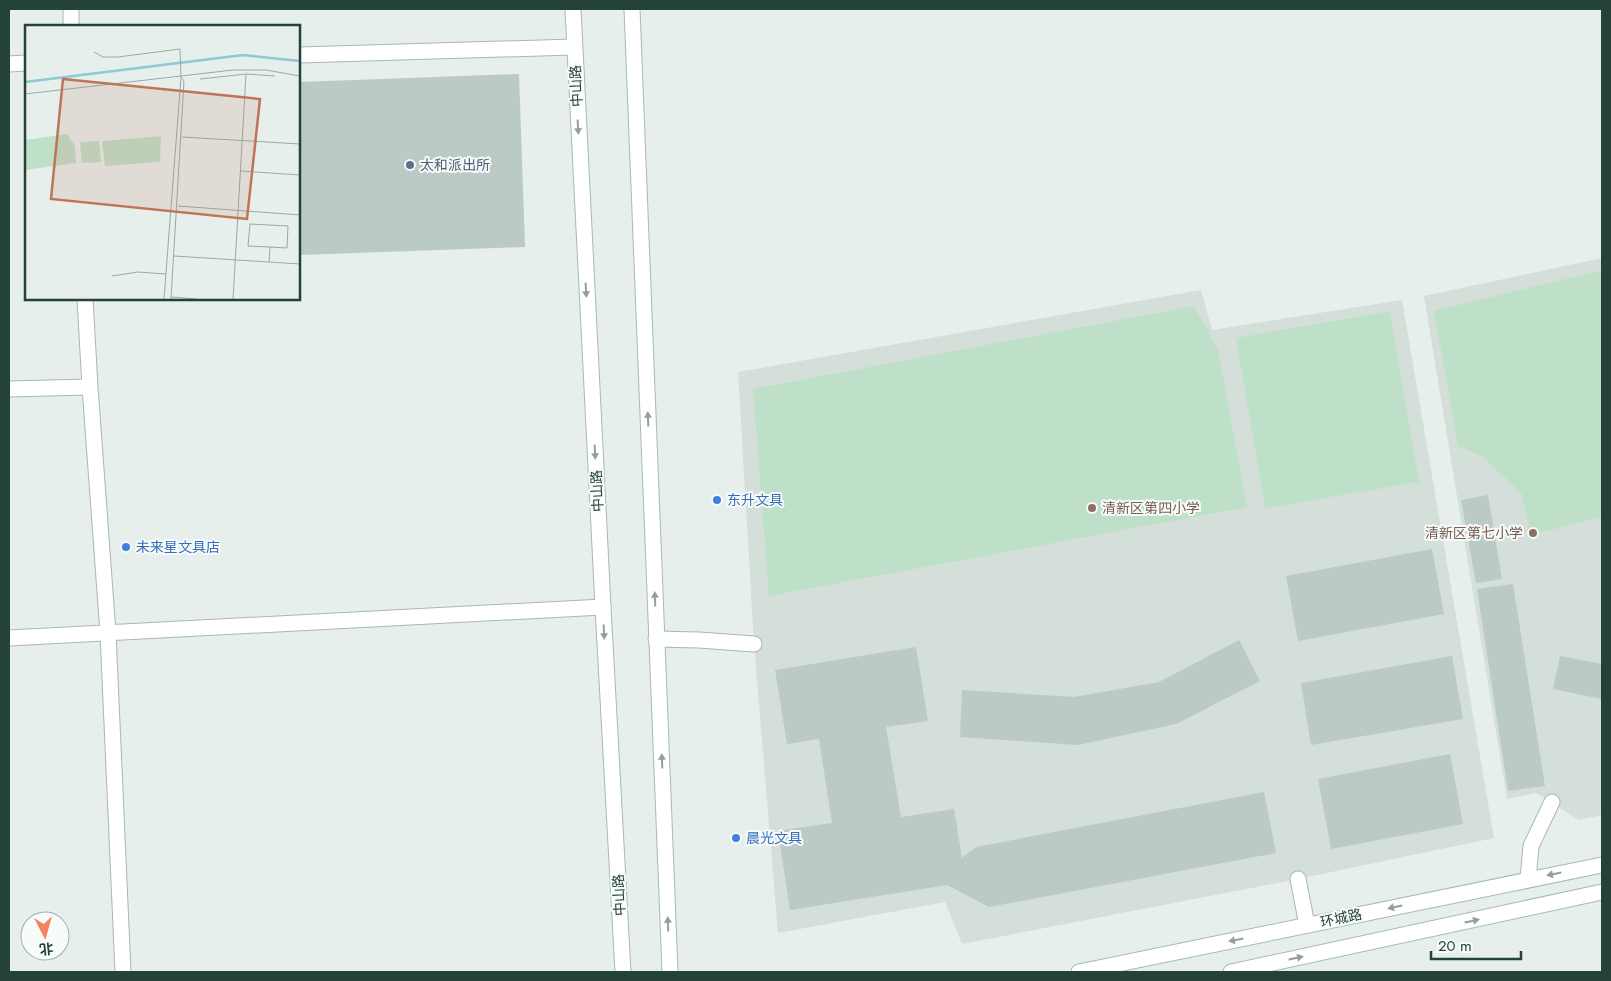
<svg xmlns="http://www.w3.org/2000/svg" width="1611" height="981" font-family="Jost,'Noto Sans SC',sans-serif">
	<rect width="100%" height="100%" fill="#e6efeb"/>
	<path fill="#d4dfda" d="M1602 258V815L1579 820 1536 793 1507 799 1424 296Z
		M1201 290 1212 330 1402 300 1494 838 1298 879 962 944 945 902 778 933 754 644 738 372Z"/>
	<path fill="#bfe0c8" d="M1602 270V517L1531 535 1521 493 1483 457 1458 446 1434 311Z
		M1194 306 1218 349 1247 507 769 596 753 389Z
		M1390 311 1419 482 1265 508 1236 338Z"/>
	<path fill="#bbcac4" d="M519 74 525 247 299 255V82Z
		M1488 495 1502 579 1476 583 1461 500Z
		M1432 549 1444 614 1298 641 1286 576Z
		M1513 584 1545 786 1508 791 1477 589Z
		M1239 640 1260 681 1176 724 1078 745 960 737 962 690 1074 697 1159 682Z
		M916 647 928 721 886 727 901 817 954 809 962 858 976 847 1264 792 1276 853 989 907 947 885 790 910 778 831 832 823 819 739 787 744 775 670Z
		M1452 656 1463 719 1311 745 1301 683Z
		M1560 656 1602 664V699L1553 689Z
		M1450 754 1463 824 1331 849 1318 779Z"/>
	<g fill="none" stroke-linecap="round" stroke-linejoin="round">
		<defs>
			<path id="service" d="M656 639 699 640 754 644
				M1298 879 1307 925
				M1528 880 1531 846 1552 802"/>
			<path id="minor" d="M71 9V26
				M299 55 574 47
				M9 64 26 63
				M85 299 90 387 108 633 123 972
				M9 389 90 387
				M9 638 603 607"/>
			<path id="secondary" d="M573 9 603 607 623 972
				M632 9 670 972
				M1079 972 1602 865
				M1231 972 1602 892"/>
		</defs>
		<use href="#service" stroke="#a8b8b2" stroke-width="17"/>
		<use href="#minor" stroke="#a8b8b2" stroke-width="17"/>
		<use href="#secondary" stroke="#a4bbb3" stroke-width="17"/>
		<use href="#service" stroke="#fff" stroke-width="15"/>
		<use href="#minor" stroke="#fff" stroke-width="15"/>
		<use href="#secondary" stroke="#fff" stroke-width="15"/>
	</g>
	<defs><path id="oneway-solid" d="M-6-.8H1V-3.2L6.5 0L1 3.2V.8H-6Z" transform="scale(1.25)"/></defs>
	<g fill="#92a09c">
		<use href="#oneway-solid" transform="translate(578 127) rotate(87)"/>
		<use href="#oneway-solid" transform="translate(586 290) rotate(87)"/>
		<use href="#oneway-solid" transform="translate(648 419) rotate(-92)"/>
		<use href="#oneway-solid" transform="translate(595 452) rotate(87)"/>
		<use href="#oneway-solid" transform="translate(655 599) rotate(-92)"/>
		<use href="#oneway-solid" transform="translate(604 632) rotate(87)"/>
		<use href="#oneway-solid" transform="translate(662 761) rotate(-92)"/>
		<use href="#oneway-solid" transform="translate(1554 874) rotate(169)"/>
		<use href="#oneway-solid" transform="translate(1395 907) rotate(168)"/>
		<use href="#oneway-solid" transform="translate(1472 921) rotate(-12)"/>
		<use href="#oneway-solid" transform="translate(668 924) rotate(-92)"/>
		<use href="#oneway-solid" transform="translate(1236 940) rotate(169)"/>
		<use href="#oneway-solid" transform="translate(1296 958) rotate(-12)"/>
	</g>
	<circle fill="#5c6f8a" stroke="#f7fbf9" stroke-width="2" cx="410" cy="165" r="5"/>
	<g fill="#3f7fe0" stroke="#f7fbf9" stroke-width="2">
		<circle cx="717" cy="500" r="5"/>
		<circle cx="126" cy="547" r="5"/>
		<circle cx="736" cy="838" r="5"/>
	</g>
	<g fill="#8d6e63" stroke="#f7fbf9" stroke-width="2">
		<circle cx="1092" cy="508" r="5"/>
		<circle cx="1533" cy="533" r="5"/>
	</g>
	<g text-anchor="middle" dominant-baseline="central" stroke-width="4" stroke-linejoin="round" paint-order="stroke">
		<g font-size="14" fill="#24423a" stroke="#f7fbf9">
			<text transform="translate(576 86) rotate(-93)">中山路</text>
			<text transform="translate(597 491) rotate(-93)">中山路</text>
			<text transform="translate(619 895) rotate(-93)">中山路</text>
			<text transform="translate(1341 918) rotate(-12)">环城路</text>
		</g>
		<g font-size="14" fill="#4e5e75" stroke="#f7fbf9" text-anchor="start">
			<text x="420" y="165">太和派出所</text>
		</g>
		<g font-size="14" fill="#366cbe" stroke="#f7fbf9" text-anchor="start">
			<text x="727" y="500">东升文具</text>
			<text x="136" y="547">未来星文具店</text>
			<text x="746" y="838">晨光文具</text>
		</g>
		<g font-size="14" fill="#785e54" stroke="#f7fbf9" text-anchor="start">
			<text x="1102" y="508">清新区第四小学</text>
			<text x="1523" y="533" text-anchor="end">清新区第七小学</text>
		</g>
	</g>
	<g transform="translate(25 25)">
		<rect width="275" height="275" fill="#e6efeb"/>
		<path d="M42 109 50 121 51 138 0 145V115ZM136 111 135 137 80 141 77 116ZM74 116 76 137 57 138 55 117Z" fill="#bfe0c8"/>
		<path fill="none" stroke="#8ec9d4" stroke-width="2.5" d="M0 57 218 30 275 36"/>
		<path fill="none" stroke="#98aaa4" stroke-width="1" d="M69 27 78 32H93L155 24 156 52M175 54 221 49 250 51M0 69 208 45H241L275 51M157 112 275 119M216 146 275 150M153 181 275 190M149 231 275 239M244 237 245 222 223 221 225 199 263 201 262 223 245 222M87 251 113 247 141 249M146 272 171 274M139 274 156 52M146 274 159 56 156 52M208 274 221 49"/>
		<path fill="#c07456" fill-opacity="0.15" stroke="#c07456" stroke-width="2.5" d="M38 54 235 74 222 194 26 174Z"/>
		<rect width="275" height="275" fill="none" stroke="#24423a" stroke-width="2.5"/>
	</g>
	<rect width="1611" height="981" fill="none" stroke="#24423a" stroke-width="20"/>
	<g transform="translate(45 936) rotate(174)"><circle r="24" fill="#f7fbf9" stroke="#a3b1ad"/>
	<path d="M0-4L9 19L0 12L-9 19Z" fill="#f4845f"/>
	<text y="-8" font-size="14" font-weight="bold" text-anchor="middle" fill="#24423a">北</text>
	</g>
	<path d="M1431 951v8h90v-8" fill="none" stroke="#24423a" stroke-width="2.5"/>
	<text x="1438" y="951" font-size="15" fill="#24423a" stroke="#f7fbf9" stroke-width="4" paint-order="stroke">20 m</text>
</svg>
